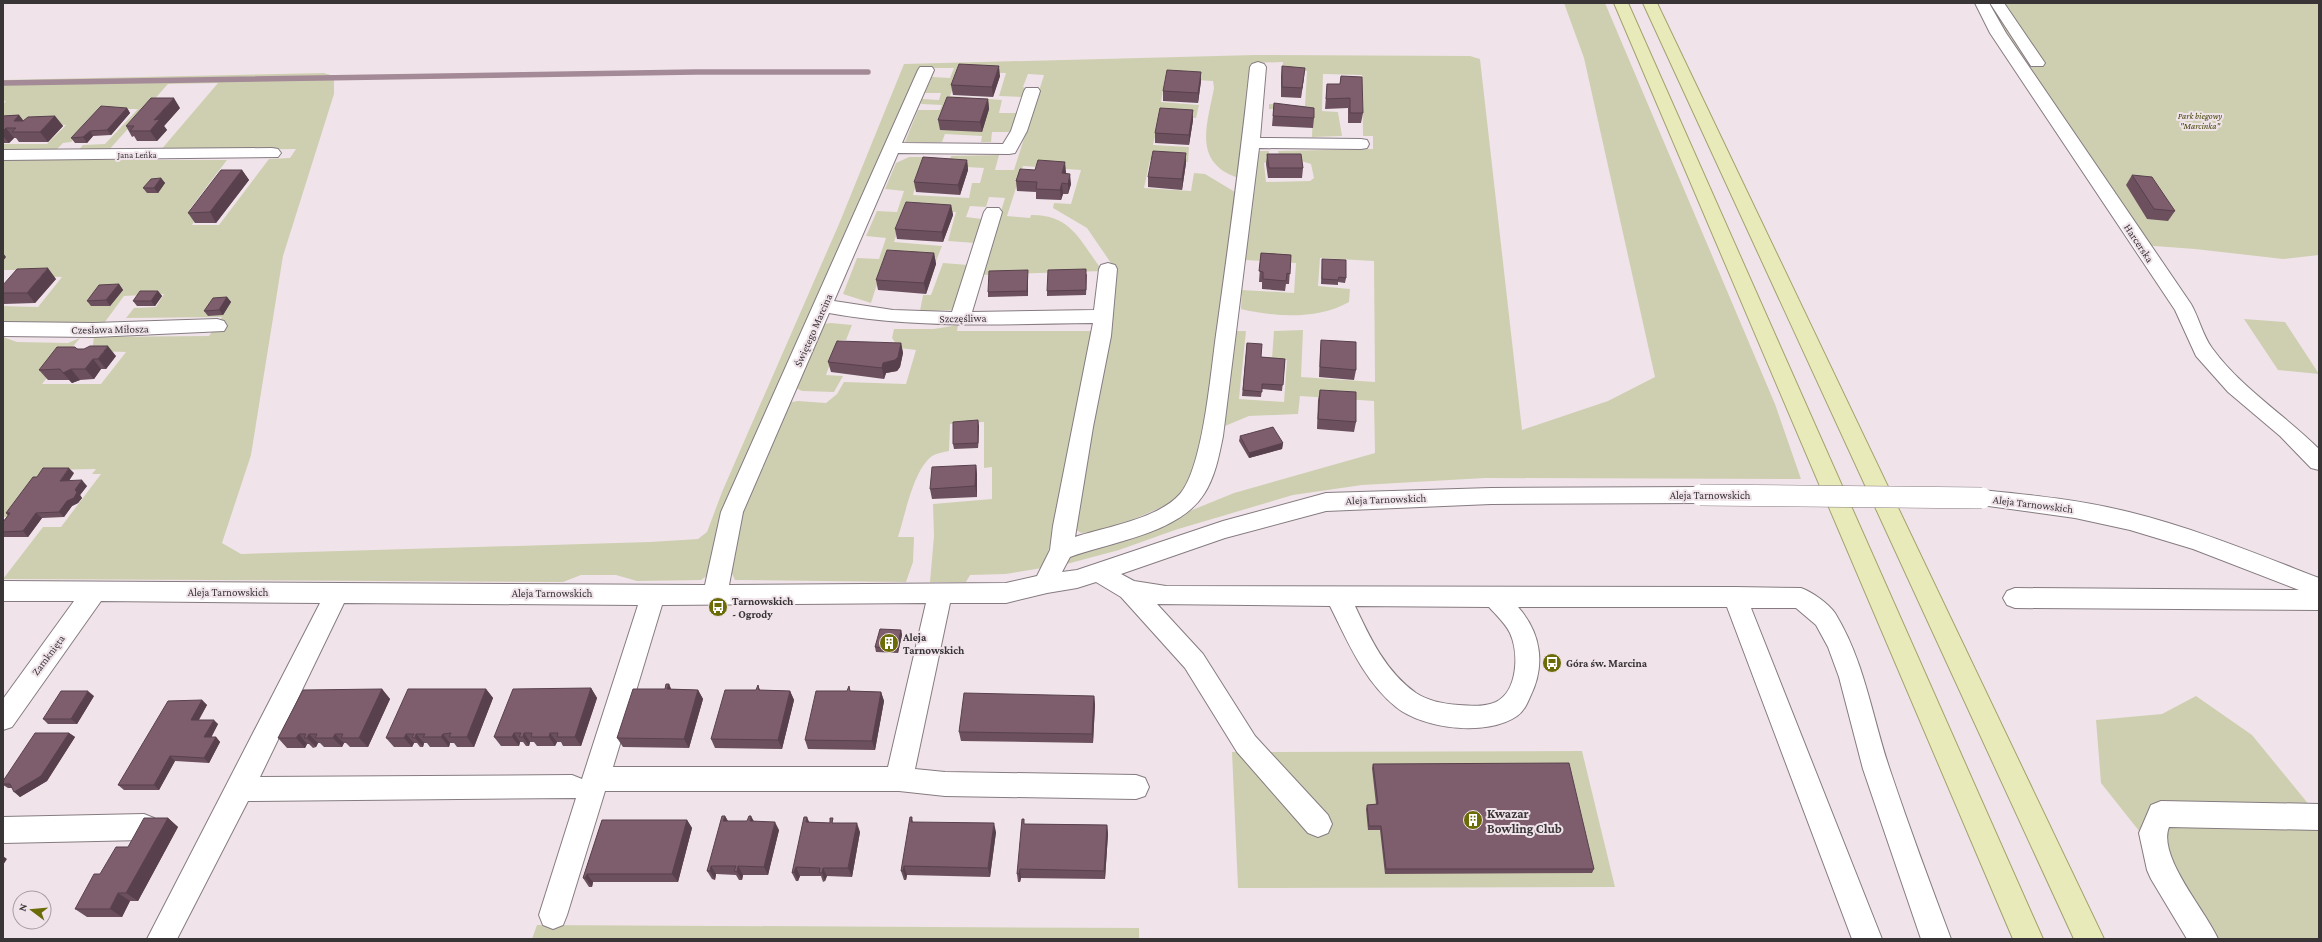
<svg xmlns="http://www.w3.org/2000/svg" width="2322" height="942" font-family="'Crimson Pro',serif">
	<rect width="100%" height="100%" fill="#f0e4ea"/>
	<path fill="#cecfb1" d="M1564 3H1605L1775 404 1801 479 1485 478 1362 485 1293 495 1175 530 1119 550 1063 565 1071 555 1175 517 1234 493 1375 453 1374 401 1300 396 1298 414 1249 416 1225 426 1235 331H1246L1239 399 1284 402 1287 360 1272 358 1274 331 1303 330 1301 377 1375 382 1374 261 1320 258 1318 286 1350 289 1349 302C1318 320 1274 317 1241 309L1242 290 1294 293 1296 263 1245 260 1258 151H1269L1270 162 1264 163 1266 182 1310 181 1314 178 1311 164 1301 161 1281 162 1278 151 1373 149V136H1363L1362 75 1323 74 1322 111 1338 112 1342 136 1312 137 1313 111 1269 109V104L1305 106 1307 71 1282 70 1283 62 1252 63 1239 178C1192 163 1207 125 1214 88L1213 81 1165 78 1161 102 1199 105 1196 118 1160 116 1153 145 1189 147 1188 162 1150 160 1144 188 1191 191 1194 173 1205 174 1235 192 1237 201 1209 407 1192 479 1173 502 1139 517 1097 532 1081 533 1075 529 1115 269 1087 228 1053 208 1054 203 1071 204 1081 170 1023 166 1007 216 1030 218 1031 215C1073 214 1081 244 1103 271L981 275 1005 198 989 197 986 207 970 206 966 217 982 219 975 243 948 241 956 212 905 209 894 242 942 246 936 261 913 260 880 275 871 303 843 294 857 258 879 259 886 238 866 236 877 211 897 212 904 191 885 189 896 163 909 157H930C926 171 916 180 913 195L969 198 972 183H980L984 168 948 166 951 156 999 155 995 170H1014L1044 75 1028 74 1023 87 1026 88 1023 97 999 96 1006 73 959 72 950 96 1002 100 999 113H1017L1011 132H992L991 142H981L982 136 945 134 942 142H905L918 110H940L942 105 921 104 922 99 939 100 941 93H925L932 77 950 78 954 68H922L915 75 708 575 701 580 637 581 616 575H581L563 582 3 579 43 527H61L101 474H92L96 469 44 470 7 517H3V337L17 342 68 343 80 338 42 384H101L126 352 92 351 94 337 209 336 222 317 126 318 134 308 156 307 164 294 124 296 102 326 3 323V306L38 307 62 277 13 276 18 270H3V160H227L190 209H202L192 225H219L269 159 290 158 296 149 160 151 218 83 168 84 108 151 77 152 83 145 105 144 138 109H104L71 142 63 143 54 152 3 153V144H47L66 125 3 124V104L6 101H3V80L324 73 334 76V94L283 256 251 455 222 543 241 554 650 542 698 539 707 532 722 492 839 224 904 64 1255 55 1470 56 1480 59 1522 430 1608 401 1655 377 1584 58Z
		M1982 3H2319V255L2283 259 2195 249 2140 245Z
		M943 263 968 265 953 310 920 311 923 295H931Z
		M2244 319 2285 322 2319 374 2278 370Z
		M831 323 852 325 846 340H839L826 375 843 376 834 392 802 391 794 387 823 324Z
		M958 325 957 331H1095L1055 532 1042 568 1006 574 970 575 966 582H930L934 536 933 504 992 499V467L984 468V422L950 424 949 451C944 452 938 453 934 455 914 466 905 516 898 537H914L913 562 906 582 735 580 729 567 734 533 786 403 798 401 826 403 837 394 844 382 906 384 916 350 899 348 892 338 894 329H934Z
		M2196 696 2252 735 2319 817V939H2203L2151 846 2101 783 2096 720 2162 714Z
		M1582 751 1615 887 1238 888 1232 752Z
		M537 925 1139 928V939H532Z"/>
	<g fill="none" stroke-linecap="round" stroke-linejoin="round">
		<path stroke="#a48996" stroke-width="5.5" d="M3 83 696 72H868"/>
		<defs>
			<path id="minor" d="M1975 3H1989L2006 33 2191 304C2199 318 2203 336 2212 348 2241 388 2285 415 2319 449V470L2311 468 2280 436 2228 392 2196 356 2175 310 1990 33Z
				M1990 3H2004L2045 63 2043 66H2031Z
				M1258 62 1264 64 1266 67 1260 138 1361 139 1367 140 1369 144 1367 148 1361 149 1259 148 1223 436C1219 456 1215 477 1204 494 1180 533 1111 542 1070 557L1062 572 1077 570 1223 521 1326 493 1491 488 1700 487 1708 489 1711 495 1708 501 1700 503 1491 504 1326 511 1225 538 1121 574 1134 581 1166 586 1735 587 1801 588C1812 592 1828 603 1835 613 1865 662 1872 717 1890 770 1909 827 1930 883 1951 939H1921L1863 769 1839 677 1828 647 1816 625 1796 608H1751L1882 939H1852L1727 607H1518C1541 633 1546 665 1530 697 1527 704 1524 711 1517 716 1487 737 1423 729 1396 707 1364 681 1348 642 1330 606L1157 604 1203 654 1255 736 1328 815 1332 824 1328 833 1318 837 1308 833 1237 752 1185 668 1121 597 1096 582 1077 588 1047 593 1006 603H950L915 769 945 772 1136 775 1145 778 1149 787 1145 796 1136 799 945 796 899 791H605L567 915 563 925 553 929 543 925 539 915 576 798 248 801 177 939H147L320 603 101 601 12 727 3 730V699L74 601H3V581L705 585 721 512 918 70 920 67H932L934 70 902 143 1003 144 1011 131 1024 91 1026 88H1038L1040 91 1027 131 1015 153 1009 154 898 153 834 301 893 310 952 312 984 212 987 208H999L1002 212 972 312 1094 310 1099 269 1101 265 1108 263 1115 265 1117 269 1111 336 1093 427 1075 537C1105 527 1158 519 1180 494 1204 466 1211 367 1217 328 1229 241 1241 154 1250 67L1252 64ZM829 313C916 329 1004 324 1093 323L1053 526 1050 550 1037 576 1006 583 729 585 743 512ZM344 603 638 605 582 779 572 775 260 777ZM926 603 888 767H613L662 605ZM1355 606 1489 607C1496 615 1505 623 1510 633 1519 653 1518 691 1496 702 1485 707 1471 706 1459 705 1444 704 1428 701 1416 693 1386 672 1370 638 1355 606Z
				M272 148 278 149 281 153 278 157 3 160V150Z
				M217 319 224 321 227 326 224 331 94 337 3 336V322L94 323Z
				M1982 490C2031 495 2081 500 2129 512 2194 528 2257 554 2319 578V610L2015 608 2007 605 2003 598 2007 591 2015 588 2299 590 2193 549 2130 530 2075 518 1974 504 1971 498 1974 492Z
				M2161 801 2319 804V830L2169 827C2157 856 2206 911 2218 939H2187L2151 879 2147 870 2139 833 2151 805Z
				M144 814 154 818 158 827 154 836 144 840 3 843V817Z"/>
			<path id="major" d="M1614 3H1628L2043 939H2013Z
				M1643 3H1657L2104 939H2074Z"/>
		</defs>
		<use href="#minor" stroke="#857b80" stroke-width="2"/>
		<use href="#major" stroke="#a2a26e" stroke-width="2"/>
		<use href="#minor" fill="#fff" fill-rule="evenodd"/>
		<use href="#major" fill="#e9eab9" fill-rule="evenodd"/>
		<defs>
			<path id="minor-bridge" d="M1700 495 1982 498"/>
		</defs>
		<use href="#minor-bridge" stroke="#857b80" stroke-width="22" stroke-linecap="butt"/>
		<use href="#minor-bridge" stroke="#fff" stroke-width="21"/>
	</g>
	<path fill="#6c505e" d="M1282 66 1304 77 1301 98 1281 97V76Z
		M1000 76 993 97 953 95 951 85Z
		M1341 76 1363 113 1361 123H1348V108L1325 109 1327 84H1340Z
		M1201 81 1198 103 1163 101V91Z
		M988 99 989 109 982 132 940 130 938 120Z
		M1274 103 1314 118 1313 128 1272 126Z
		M127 108 130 113 111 135 93 136 87 143H75L71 138Z
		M180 108 164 126 167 130 157 141H137L134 136 132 137 126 126Z
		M19 115 23 121 55 116 63 126 48 142H19L16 138H14L9 143H3V116Z
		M1193 120 1189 145 1155 143V133Z
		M1267 154 1303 168 1302 178H1268L1266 164Z
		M967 160 968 170 960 195 916 192 914 182Z
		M1186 163 1182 190 1148 187V177Z
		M242 170 249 180 216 223H195L188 213Z
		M1066 172V174L1071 184 1068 194H1063L1061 200 1036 199V192L1017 191 1016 181Z
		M2132 175 2175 211 2168 221 2147 219 2126 185Z
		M161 178 165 183 158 193H147L143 188Z
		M951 205 953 215 943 242 897 239 895 229Z
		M934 253 936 264 926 294 878 290 876 280Z
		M1261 253 1291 255 1289 284H1286L1285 291 1262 289V282H1259Z
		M1322 259 1346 278 1345 283 1338 282V285L1321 284Z
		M1087 274 1086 295 1047 296V291Z
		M1028 276V296L988 297V292Z
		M56 279 35 303 4 304 3 302V285Z
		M119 284 123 290 110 306H91L87 301Z
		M158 291 162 296 155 306H137L133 301Z
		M227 297 231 302 223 315 208 316 204 311Z
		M1321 340 1356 370 1354 380 1319 377 1320 350Z
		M901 343 903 353 900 367 897 371 886 373 884 379 831 372 828 362Z
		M1247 343 1261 357 1285 359 1282 391 1262 389 1261 397 1242 396Z
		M75 347 78 349 116 356 106 369H101L94 379 80 380 72 383 69 380H48L39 370Z
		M1320 390 1356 422 1354 432 1317 429 1318 400Z
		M979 426 978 448 954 449 953 444Z
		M1240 436 1283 443 1282 449 1249 458 1239 441Z
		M976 465 977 475V497L932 499 930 489Z
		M74 473 69 481 87 486 80 495 82 498 78 503 72 506 64 517 42 518 28 537H3V522L8 516 6 513Z
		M901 630 902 635 898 653 876 652 875 647Z
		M669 684 671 689 698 690 703 699 689 748 623 747 617 738 665 689Z
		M758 685 760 690 790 691 794 700 782 749 715 748 711 739 756 690Z
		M591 688 597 698 581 746H563L561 742H557L555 746H537L534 742H530L529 746H526L523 742H520L519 746H501L494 737Z
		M382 689 390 699 368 747H350L346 743H344L342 747H324L320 743H318L316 747 313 748 309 744H307L305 748H287L278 738Z
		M486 689 493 698 474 747H457L454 743H450L449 747H430L427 743H424L423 747H420L417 743H414L412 747H394L386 738Z
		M851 691 881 692 884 701 875 750 808 749 805 740Z
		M94 696 77 724H48L43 719Z
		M1094 696 1095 705 1093 743 961 741 959 732Z
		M202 700 207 705 199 720 218 724 211 737H216L220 742 209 763 175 761 159 790H124L118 785Z
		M69 733 75 737 47 781 20 797 12 788H8L3 785V781Z
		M1373 764 1594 869 1592 873 1385 874 1380 830H1368L1366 809 1367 805 1376 804 1372 768Z
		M725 816 728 821H754L779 830 768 875H743L742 880H739L736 875 716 874 715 880 712 879 707 871Z
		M912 817 913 822 996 832 990 877 907 875 906 880H904L901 871Z
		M168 818 178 827 138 901H130L122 917H87L75 909 128 847Z
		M602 820H687L692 828 678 882H593L592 887H589L583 878Z
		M809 822 835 823 860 832 852 877 827 876 825 881 823 882 821 876H800L798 881H796L792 873Z
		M1025 824 1107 825 1108 834 1105 879 1021 878 1020 882H1018L1017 874Z"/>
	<path fill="#58414c" d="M999 66 1000 76 993 97 992 87Z
		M1305 68 1304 77 1301 98 1302 88Z
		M1201 72V81L1198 103V93Z
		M174 98 180 108 164 126 167 130 157 141 150 131 154 120Z
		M988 99 989 109 982 132 980 122Z
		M127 108 130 113 111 135 107 130Z
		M1193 110V120L1189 145V135Z
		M19 115 27 125 14 121Z
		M55 116 63 126 48 142 40 132Z
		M6 128 14 138 9 143 3 136V131Z
		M90 131 93 136 87 143 83 137Z
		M1186 153V163L1182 190V179Z
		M967 160 968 170 960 195 958 185Z
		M1065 162 1066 172 1063 184 1062 173Z
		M242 170 249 180 216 223 210 212Z
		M1070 174 1071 184 1068 194V184Z
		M161 178 165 183 158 193 154 188Z
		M1062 183 1063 194 1061 200 1060 190Z
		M951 205 953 215 943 242 942 232Z
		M3 253 6 257 3 261Z
		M934 253 936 264 926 294 924 283Z
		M48 268 56 279 35 303 27 293Z
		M1028 270V296L1027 291Z
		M119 284 123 290 110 306 106 300Z
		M158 291 162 296 155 306 151 301Z
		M227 297 231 302 223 315 219 310Z
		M901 343 903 353 900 367 897 371 886 373 884 379 882 368 883 363Z
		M108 346 116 356 106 369 98 359Z
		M93 359 101 369 94 379 85 369Z
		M71 369 80 380 72 383 63 373Z
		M978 420 979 426 978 448Z
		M1283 443 1282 449 1249 458V453Z
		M976 465 977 475V497L975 486Z
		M69 468 74 473 65 486 60 481Z
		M82 480 87 486 80 495 82 498 78 503 72 506 64 517 59 512Z
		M36 513 42 518 28 537 23 531Z
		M901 630 902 635 898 653 897 648Z
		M669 684 673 694 667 689Z
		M591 688 597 698 581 746 575 737Z
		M382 689 390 699 368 747 359 738Z
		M486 689 493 698 474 747 467 737Z
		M698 690 703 699 689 748 684 739Z
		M88 691 94 696 77 724 71 719Z
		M790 691 794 700 782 749 778 740Z
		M881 692 884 701 875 750 872 741Z
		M1094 696 1095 705 1093 743 1092 734Z
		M202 700 207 705 196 724 191 720Z
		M214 720 218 724 209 742 204 737Z
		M69 733 75 737 47 781 20 797 14 792Z
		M514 733 520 742 519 746 512 737Z
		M524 733 530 742 529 746 523 737Z
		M550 733 557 742 555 746 549 737Z
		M299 734 307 744 305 748 296 738Z
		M309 734 318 743 316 747 307 738Z
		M335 734 344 743 342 747 333 738Z
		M406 734 414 743 412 747 404 738Z
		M416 734 424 743 423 747 415 738Z
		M443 734 450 743 449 747 441 737Z
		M216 737 220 742 209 763 204 758Z
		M170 756 175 761 159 790 154 785Z
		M725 816 730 825 723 821Z
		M751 816 756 825 750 821Z
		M807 817 811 826 806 822Z
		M168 818 178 827 138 901 126 893Z
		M687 820 692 828 678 882 672 874Z
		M775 822 779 830 768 875 764 867Z
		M857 823 860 832 852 877 848 868Z
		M994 823 996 832 990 877 988 868Z
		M1107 825 1108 834 1105 879 1104 871Z
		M3 856 7 859 3 865Z
		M711 866 716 874 715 880 710 871Z
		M738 866 743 875 742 880 737 872Z
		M904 866 907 875 906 880 903 871Z
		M796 867 800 876 798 881 794 872Z
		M823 868 827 876 825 881 822 873Z
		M1020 869 1021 878 1020 882 1019 874Z
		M587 874 593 882 592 887 585 878Z
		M118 893 130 901 122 917 110 909Z"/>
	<path fill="#7e5d6d" stroke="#58414c" d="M959 64 999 66 992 87 951 85Z
		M1282 66 1305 68 1302 88 1282 87Z
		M1167 70 1201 72 1198 93 1163 91Z
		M1341 76 1362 77 1363 113H1350V98L1326 99 1327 84H1340Z
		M947 97 988 99 980 122 938 120Z
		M151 98H174L154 120 160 119 150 131H130L134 126H126Z
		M1274 103 1314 108V118L1273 116Z
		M101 106 127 108 107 130 90 131 83 137 71 138Z
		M1160 108 1193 110 1189 135 1155 133Z
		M19 115 14 121H23L28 117 55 116 40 132H12L16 128H6L3 131V116Z
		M1153 151 1186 153 1182 179 1148 177Z
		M1267 154H1301L1303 168H1269Z
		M923 157 967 160 958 185 914 182Z
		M1038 160 1065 162 1062 173 1070 174 1068 184 1062 183 1060 190 1036 189 1037 182 1016 181 1020 169 1035 170Z
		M221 170H242L210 212 188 213Z
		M2132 175 2152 177 2175 211 2154 209Z
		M161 178 154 188H143L151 179Z
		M906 202 951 205 942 232 895 229Z
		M887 250 934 253 924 283 876 280Z
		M1261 253 1291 255 1290 274 1287 273 1286 281 1263 279V272L1259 271Z
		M1322 259 1346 260V278L1339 277 1338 280 1322 279Z
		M48 268 27 293H3V285L17 269Z
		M1086 269V290L1047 291 1048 270Z
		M1028 270 1027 291 988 292 989 271Z
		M119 284 106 300 87 301 99 285Z
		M140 291H158L151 301H133Z
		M227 297 219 310 204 311 213 298Z
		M1321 340 1356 342V370L1320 367Z
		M837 341 901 343 898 357 895 360 883 363 882 368 828 362Z
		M1247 343 1262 344 1261 357 1285 359 1283 385 1262 384V392L1243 390Z
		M90 346H108L98 359H93L85 369H71L63 373 60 369 39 370 57 347H75L77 349H84Z
		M1320 390 1356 392V422L1318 419Z
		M978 420V443L953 444V422Z
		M1273 427 1283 443 1249 453 1240 436Z
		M976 465 975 486 930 489 932 467Z
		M43 468H69L60 481 82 480 75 490 77 492 74 498 67 501 59 512 36 513 23 531 3 532V522L10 513H6L33 477H37Z
		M880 629 901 630 897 648 875 647Z
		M666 684H669L667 689 698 690 684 739 617 738 633 689H665Z
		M758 685 759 690 790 691 778 740 711 739 725 690H756Z
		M849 686 850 691 881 692 872 741 805 740 816 691H847Z
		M591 688 575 737H557L558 733H550L549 737H531L532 733H524L523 737H519L521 733H514L512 737H494L513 689Z
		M382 689 359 738H341L343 734H335L333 738H315L317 734H309L307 738H304L306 734H299L296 738H278L303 690Z
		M408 689H486L467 737H449L451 733 443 734 441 737H423L425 734H416L415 738 412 737 414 734H406L404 738H386Z
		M61 691H88L71 719H43Z
		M964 693 1094 696 1092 734 959 732Z
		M202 700 191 720H214L204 737H216L204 758 170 756 154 785H118L168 701Z
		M35 733H69L41 776 14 792 10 784H3V781Z
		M1569 763 1594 869H1386L1381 826H1369L1367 805 1378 804 1373 764Z
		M722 816H725L723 821H747L749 816H751L750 821 775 822 764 867 738 866 737 872 734 871 736 866H711L710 871H707Z
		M804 817H807L806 822 830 823V818H833L832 823H857L848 868H823L822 873H819L820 868 796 867 794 872 792 873Z
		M910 817H912L911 822 994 823 988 868 904 866 903 871H901Z
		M144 818H168L126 893H118L110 909H75L94 874H100L116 847H128Z
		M1022 819H1024V824L1107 825 1104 871 1020 869 1019 874H1017Z
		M602 820H687L672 874H587L585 878H583Z"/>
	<defs>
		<symbol id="bus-disc" viewBox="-11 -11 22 22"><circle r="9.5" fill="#6b6b08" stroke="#f0e4ea"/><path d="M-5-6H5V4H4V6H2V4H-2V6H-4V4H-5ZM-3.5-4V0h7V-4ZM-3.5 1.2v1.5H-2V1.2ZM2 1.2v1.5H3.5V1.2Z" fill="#fff"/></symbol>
		<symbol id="building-disc" viewBox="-11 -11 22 22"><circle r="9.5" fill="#6b6b08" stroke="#f0e4ea"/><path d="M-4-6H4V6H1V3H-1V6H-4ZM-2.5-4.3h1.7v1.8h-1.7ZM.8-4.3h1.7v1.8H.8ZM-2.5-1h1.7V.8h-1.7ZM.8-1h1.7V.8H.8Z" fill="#fff"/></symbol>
	</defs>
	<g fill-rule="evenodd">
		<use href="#bus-disc" x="707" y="596" width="22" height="22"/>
		<use href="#building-disc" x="878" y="632" width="22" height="22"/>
		<use href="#bus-disc" x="1541" y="652" width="22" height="22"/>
		<use href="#building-disc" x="1462" y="809" width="22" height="22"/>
	</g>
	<g text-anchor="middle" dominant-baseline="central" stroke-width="4" stroke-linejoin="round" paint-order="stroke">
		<g font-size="9" font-style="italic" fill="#3f3f00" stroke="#f0e4ea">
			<text x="2200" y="116">Park biegowy<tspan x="2200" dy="10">"Marcinka"</tspan></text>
		</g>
		<g font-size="9" fill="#393537" stroke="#f0e4ea">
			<text x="137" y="155">Jana Leńka</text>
		</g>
		<g font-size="11" fill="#393537" stroke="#f0e4ea">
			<text transform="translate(2139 243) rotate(56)">Harcerska</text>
			<text transform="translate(963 318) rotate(-1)">Szczęśliwa</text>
			<text transform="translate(110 329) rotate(-1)">Czesława Miłosza</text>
			<text transform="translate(813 330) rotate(-66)">Świętego Marcina</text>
			<text x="1710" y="495">Aleja Tarnowskich</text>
			<text transform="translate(1386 499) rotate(-2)">Aleja Tarnowskich</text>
			<text transform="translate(2033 504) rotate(7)">Aleja Tarnowskich</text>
			<text x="228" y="592">Aleja Tarnowskich</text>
			<text x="552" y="593">Aleja Tarnowskich</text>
			<text transform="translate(48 655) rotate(-53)">Zamknięta</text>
		</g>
		<g font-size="11" font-weight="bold" fill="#393537" stroke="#f0e4ea" text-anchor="start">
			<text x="732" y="601">Tarnowskich<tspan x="732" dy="13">- Ogrody</tspan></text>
			<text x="903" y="637">Aleja<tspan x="903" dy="13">Tarnowskich</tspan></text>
			<text x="1566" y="663">Góra św. Marcina</text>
		</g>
		<g font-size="13" font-weight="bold" fill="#393537" stroke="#f0e4ea" text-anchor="start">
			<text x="1487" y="813">Kwazar<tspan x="1487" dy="15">Bowling Club</tspan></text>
		</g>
	</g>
	<rect width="2322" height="942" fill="none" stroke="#393537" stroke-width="8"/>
	<g transform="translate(32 910) rotate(286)"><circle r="19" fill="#f0e4ea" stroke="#a79ea2"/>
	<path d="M0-3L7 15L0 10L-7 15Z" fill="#6b6b08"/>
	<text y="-6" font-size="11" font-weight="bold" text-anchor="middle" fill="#393537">N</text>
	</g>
</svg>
